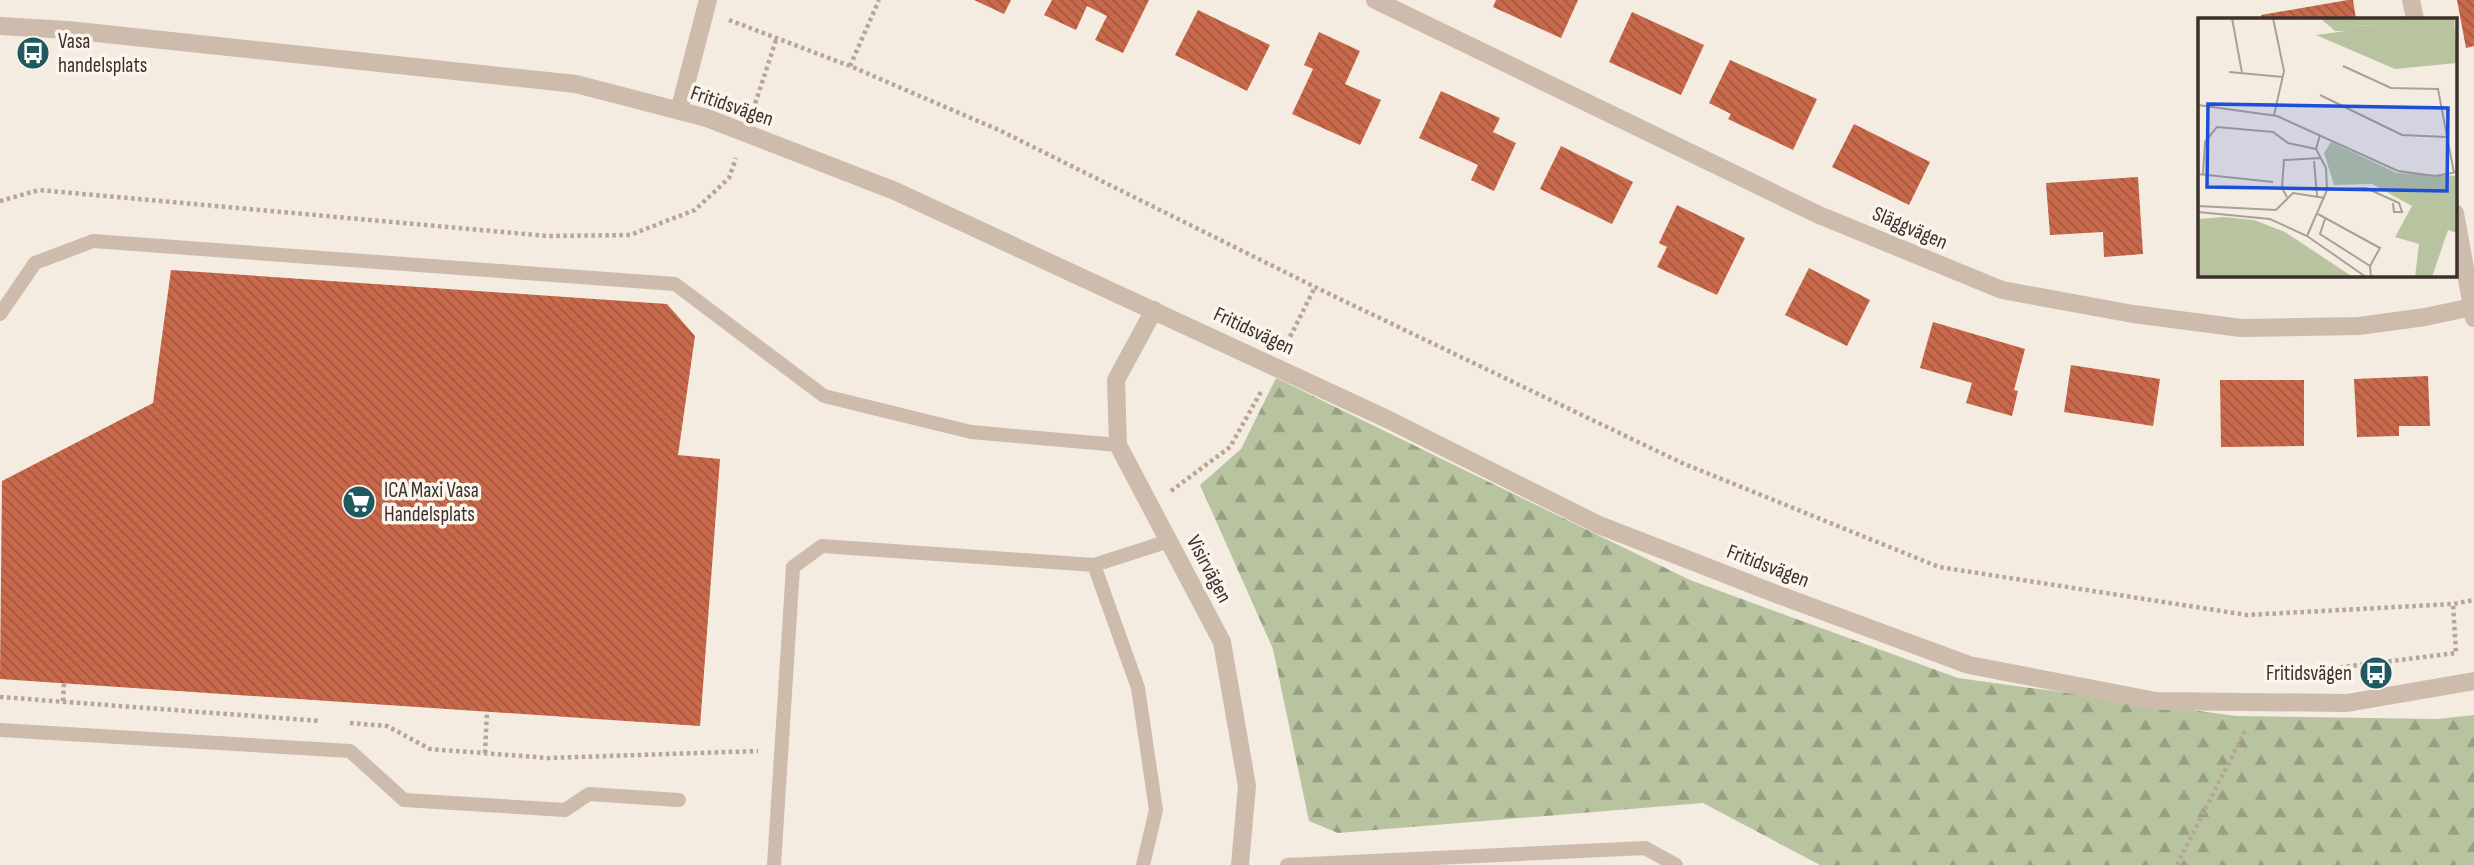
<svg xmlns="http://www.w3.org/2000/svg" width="2474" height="865" font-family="'Sofia Sans Condensed',sans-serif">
	<defs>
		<pattern id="forest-firs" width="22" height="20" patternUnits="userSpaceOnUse" patternTransform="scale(1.75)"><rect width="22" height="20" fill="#b8c4a0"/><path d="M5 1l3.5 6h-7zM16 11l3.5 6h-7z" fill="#97a083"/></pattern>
		<pattern id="building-back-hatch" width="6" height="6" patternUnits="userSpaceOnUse" patternTransform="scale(1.75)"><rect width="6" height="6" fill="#c8694b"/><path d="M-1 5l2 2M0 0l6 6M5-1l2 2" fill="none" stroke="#a4573f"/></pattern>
	</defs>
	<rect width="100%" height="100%" fill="#f4ebe1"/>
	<path fill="url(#forest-firs)" d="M1276 378 1690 580 1958 678 2236 716 2437 719 2474 715V865H1820L1703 803 1338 833 1309 821 1273 649 1200 485 1241 449Z"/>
	<path fill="url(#building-back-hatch)" d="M974 0H1011L1004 14Z
		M1052 0H1149L1123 53 1095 40 1107 16 1087 6 1076 30 1044 15Z
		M1496 0H1578L1561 38 1493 7Z
		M2348 0H2353L2356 19H2262L2261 15Z
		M2457 0H2474V46L2466 48Z
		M1198 10 1270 45 1247 91 1175 55Z
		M1632 12 1704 45 1681 95 1609 62Z
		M1319 32 1360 51 1345 84 1381 100 1360 145 1292 114 1313 69 1304 65Z
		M1730 60 1817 99 1793 150 1728 119 1731 114 1709 103Z
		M1441 91 1500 118 1493 132 1516 143 1494 191 1471 180 1478 165 1419 138Z
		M1854 124 1930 162 1909 205 1832 167Z
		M1561 146 1633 182 1612 224 1540 189Z
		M2138 177 2143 254 2104 257 2103 232 2050 235 2046 183Z
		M1677 205 1745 238 1717 295 1657 267 1667 247 1659 243Z
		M1809 268 1870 300 1847 346 1785 315Z
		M171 270 667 304 695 336 678 455 720 459 700 726 0 679 2 481 153 403Z
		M1933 322 2025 349 2014 390 2018 391 2012 416 1966 403 1972 383 1920 368Z
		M2071 365 2160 379 2153 426 2064 412Z
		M2428 376 2430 426H2399V436L2357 437 2354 379Z
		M2220 380H2304V446L2221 447Z"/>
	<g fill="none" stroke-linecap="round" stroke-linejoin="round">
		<path stroke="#b9a596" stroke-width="4.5" stroke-dasharray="3.5 3.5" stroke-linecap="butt" d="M729 20 850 66 1001 131 1315 287 1682 463 1939 567 2247 615 2453 604 2474 600
			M850 66 879 0
			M753 110 777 37
			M0 201 39 190 547 236 630 235 695 210 729 178 736 158
			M1287 343 1315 287
			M1171 491 1230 447 1262 390
			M2327 674 2343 667 2456 653 2453 604
			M0 697 320 721
			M63 701 64 683
			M350 723 387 726 430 749 548 758 758 751
			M485 753 487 712
			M2177 865 2246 729"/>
		<path stroke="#cdbbac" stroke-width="14" d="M0 314 35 263 93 241 675 284 824 396 971 432 1118 445
			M1094 565 1138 688 1156 810 1143 865
			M0 730 350 751 404 800 565 810 589 794 679 800
			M774 865 793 567 822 546 1094 565 1169 541
			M1287 865 1645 848 1676 865"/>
		<path stroke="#cdbbac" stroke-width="18" d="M1375 0 1819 215 2002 290 2133 314 2241 328 2359 326 2425 317 2472 307
			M2411 0 2415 19
			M0 26 68 30 576 84 707 118 895 191 1387 419 1599 525 1779 595 1969 665 2156 701 2347 703 2474 681
			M679 111 708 0
			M2455 213 2474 318
			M1154 310 1116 380 1118 445 1222 642 1247 786 1240 865"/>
	</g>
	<defs>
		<symbol id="bus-disc" viewBox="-11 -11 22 22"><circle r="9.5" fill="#1f5a5e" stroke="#fbf5ee"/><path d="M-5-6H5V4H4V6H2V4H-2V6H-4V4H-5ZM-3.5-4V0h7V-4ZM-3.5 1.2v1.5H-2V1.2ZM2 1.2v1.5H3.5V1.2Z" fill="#fff"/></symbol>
		<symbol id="supermarket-disc" viewBox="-11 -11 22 22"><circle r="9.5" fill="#1f5a5e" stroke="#fbf5ee"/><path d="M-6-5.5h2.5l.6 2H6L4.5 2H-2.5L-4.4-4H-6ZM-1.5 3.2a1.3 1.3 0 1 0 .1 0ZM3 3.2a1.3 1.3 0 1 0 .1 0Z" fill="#fff"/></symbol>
	</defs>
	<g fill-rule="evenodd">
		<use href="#bus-disc" x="14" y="34" width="38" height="38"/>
		<use href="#supermarket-disc" x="340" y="483" width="38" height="38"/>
		<use href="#bus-disc" x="2357" y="654" width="38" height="38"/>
	</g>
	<g text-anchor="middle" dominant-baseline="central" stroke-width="7" stroke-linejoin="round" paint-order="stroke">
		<g font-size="21" fill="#3b302b" stroke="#fbf5ee" text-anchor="start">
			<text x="58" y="41">Vasa<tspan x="58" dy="24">handelsplats</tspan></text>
			<text x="384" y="490">ICA Maxi Vasa<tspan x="384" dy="24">Handelsplats</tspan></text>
			<text x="2352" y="673" text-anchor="end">Fritidsvägen</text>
		</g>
		<g font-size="21" fill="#3b302b" stroke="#fbf5ee">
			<text transform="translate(732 106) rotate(19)">Fritidsvägen</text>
			<text transform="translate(1910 228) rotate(23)">Släggvägen</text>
			<text transform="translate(1254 331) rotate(25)">Fritidsvägen</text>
			<text transform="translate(1768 566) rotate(21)">Fritidsvägen</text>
			<text transform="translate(1209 569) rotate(62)">Visirvägen</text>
		</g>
	</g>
	<g transform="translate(2198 18)">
		<rect width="259" height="259" fill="#f4ebe1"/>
		<path d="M122 0H183L184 1 181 8 151 7 147 13H137Z" fill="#b8c4a0"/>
		<path d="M184 0H256L259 45 197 51 118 17 147 13 151 7 181 8ZM133 124 199 155 259 158V215L250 212 234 259H217L221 226 197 219 214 188 174 166 136 167 126 135ZM26 199 56 202 87 214 155 259H0V201Z" fill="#b8c4a0"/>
		<path fill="none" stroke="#aaa098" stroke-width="2" d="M34 0 44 55M75 0 86 53 76 97M145 48 193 70 240 71 256 155M31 54 85 59M122 77 204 117 249 119M0 87 79 98 200 153 237 158 259 154M116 143 119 178M0 156 75 164M5 156 7 124 19 109 75 114 90 125 118 131M129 172 168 170 201 185 204 194H196L195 185M89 179 84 170 86 142 123 140M0 188 78 192 95 175 127 180M0 194 72 201 109 218 168 259M120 196 182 230 172 248 173 259M127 201 122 216 172 248M109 218 129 172 128 150 118 131 122 117"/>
		<path fill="#1d4ed8" fill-opacity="0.15" stroke="#1d4ed8" stroke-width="3.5" d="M10 86 250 90 249 173 9 169Z"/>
		<rect width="259" height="259" fill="none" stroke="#3b302b" stroke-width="3.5"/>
	</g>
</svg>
